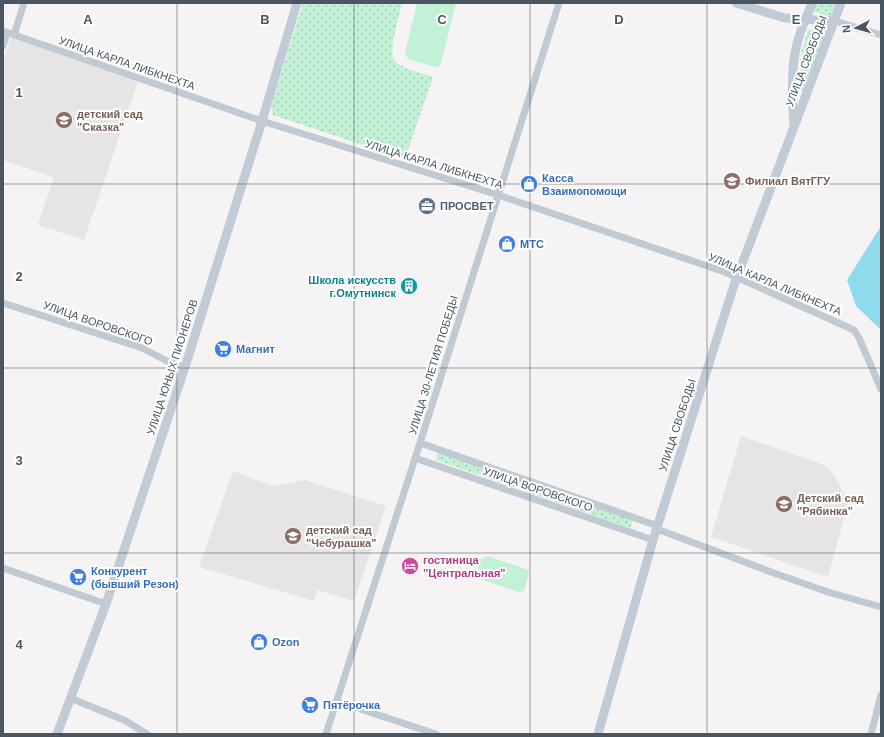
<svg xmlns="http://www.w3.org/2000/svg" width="884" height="737" font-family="Arial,sans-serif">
	<defs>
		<pattern id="park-dots" width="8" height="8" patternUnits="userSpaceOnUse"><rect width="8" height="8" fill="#c3f1d5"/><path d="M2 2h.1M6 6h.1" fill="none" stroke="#a0c6b0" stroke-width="1.8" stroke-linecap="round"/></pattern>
	</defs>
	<rect width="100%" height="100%" fill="#f5f3f3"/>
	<path fill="#e6e4e5" d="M11 37 138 81 84 240 38 225 54 177 3 160V61Z
		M741 436 821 464 828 468 835 476 847 501V507L828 577 711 537Z
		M233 471 273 486 305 480 386 506 354 601 317 590 314 601 199 567Z"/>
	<path fill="#c3f1d5" d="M417 3H456L441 63 439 66 435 67 408 59 405 53Z
		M488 556 528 570 529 574 524 591 518 592 480 579 477 574 481 559Z"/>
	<path fill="url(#park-dots)" d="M303 3H402C400 15 387 53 395 61 402 69 423 73 433 77L405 159 273 115 271 107Z
		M814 3H838L834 17C827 17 818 15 813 10Z
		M819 28 824 30 826 33 804 90 802 91 800 88 801 53 808 30Z
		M439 452 633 520 630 528 436 460Z"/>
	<path fill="#90daee" d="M881 226V330L856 306 847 280Z"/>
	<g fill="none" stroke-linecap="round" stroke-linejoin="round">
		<path stroke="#c1cad2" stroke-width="7" d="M835 21 881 35
			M3 31 262 121 498 195 725 272 854 330 859 338 881 389
			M14 35 24 3
			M3 46 7 33
			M3 303 142 348 169 362 185 367
			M420 443 658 526
			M415 458 653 540
			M657 529 771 572 828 592 881 607
			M3 568 106 604
			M70 698 124 720 147 734
			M336 701 436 734
			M326 734 420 443 559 3
			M871 734 881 695"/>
		<path stroke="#c1cbd6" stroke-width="9" d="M736 3 785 18 835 21
			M794 124C792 100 791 67 797 44 800 30 807 17 812 3
			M57 734 106 604 185 367 262 121 297 3
			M598 734 653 540 734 285 841 3"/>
	</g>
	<path fill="none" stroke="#4a5661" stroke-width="1" stroke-opacity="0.55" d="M177 3V734M354 3V734M530 3V734M707 3V734M3 184H881M3 368H881M3 553H881"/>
	<defs>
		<symbol id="school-disc" viewBox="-11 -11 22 22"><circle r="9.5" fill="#8d6e63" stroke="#fff"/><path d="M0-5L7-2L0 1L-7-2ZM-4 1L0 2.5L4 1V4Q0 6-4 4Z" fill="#fff"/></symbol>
		<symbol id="university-disc" viewBox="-11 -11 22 22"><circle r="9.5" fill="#8d6e63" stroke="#fff"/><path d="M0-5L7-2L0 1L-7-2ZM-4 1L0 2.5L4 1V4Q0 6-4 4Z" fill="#fff"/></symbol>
		<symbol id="shop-disc" viewBox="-11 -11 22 22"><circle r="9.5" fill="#3f7fe0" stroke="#fff"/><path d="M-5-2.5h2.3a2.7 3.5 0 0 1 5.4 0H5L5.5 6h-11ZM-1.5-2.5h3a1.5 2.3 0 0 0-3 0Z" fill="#fff"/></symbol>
		<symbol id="office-disc" viewBox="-11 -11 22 22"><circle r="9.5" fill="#5c6f8a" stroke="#fff"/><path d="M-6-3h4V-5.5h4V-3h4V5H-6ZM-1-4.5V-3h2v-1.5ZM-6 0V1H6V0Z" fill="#fff"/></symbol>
		<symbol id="building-disc" viewBox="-11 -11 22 22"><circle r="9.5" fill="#0f9aa8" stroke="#fff"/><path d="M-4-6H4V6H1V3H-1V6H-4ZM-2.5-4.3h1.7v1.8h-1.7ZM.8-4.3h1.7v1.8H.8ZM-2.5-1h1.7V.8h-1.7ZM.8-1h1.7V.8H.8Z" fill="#fff"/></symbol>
		<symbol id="supermarket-disc" viewBox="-11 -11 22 22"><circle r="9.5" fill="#3f7fe0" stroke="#fff"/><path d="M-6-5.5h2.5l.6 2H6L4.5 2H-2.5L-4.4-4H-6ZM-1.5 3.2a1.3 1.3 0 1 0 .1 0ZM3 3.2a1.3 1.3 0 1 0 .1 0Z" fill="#fff"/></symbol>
		<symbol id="hotel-disc" viewBox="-11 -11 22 22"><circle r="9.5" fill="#d1479c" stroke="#fff"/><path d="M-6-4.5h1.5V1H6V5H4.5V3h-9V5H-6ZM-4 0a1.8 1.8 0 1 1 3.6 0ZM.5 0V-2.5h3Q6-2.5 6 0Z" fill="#fff"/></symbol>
	</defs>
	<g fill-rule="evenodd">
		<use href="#school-disc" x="54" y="110" width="20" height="20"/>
		<use href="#university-disc" x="722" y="171" width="20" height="20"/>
		<use href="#shop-disc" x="519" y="174" width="20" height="20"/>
		<use href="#office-disc" x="417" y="196" width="20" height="20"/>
		<use href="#shop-disc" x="497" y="234" width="20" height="20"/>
		<use href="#building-disc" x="399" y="276" width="20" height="20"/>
		<use href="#supermarket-disc" x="213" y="339" width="20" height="20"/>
		<use href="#school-disc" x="774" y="494" width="20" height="20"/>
		<use href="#school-disc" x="283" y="526" width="20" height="20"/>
		<use href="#hotel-disc" x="400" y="556" width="20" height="20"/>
		<use href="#supermarket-disc" x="68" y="567" width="20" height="20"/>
		<use href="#shop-disc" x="249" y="632" width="20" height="20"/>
		<use href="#supermarket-disc" x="300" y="695" width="20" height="20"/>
	</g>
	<g text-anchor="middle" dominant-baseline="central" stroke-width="4" stroke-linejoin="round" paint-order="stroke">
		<g font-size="11" fill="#4a5661" stroke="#fff">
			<text transform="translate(806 61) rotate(-69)">УЛИЦА СВОБОДЫ</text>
			<text transform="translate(127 63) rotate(19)">УЛИЦА КАРЛА ЛИБКНЕХТА</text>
			<text transform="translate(434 164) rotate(17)">УЛИЦА КАРЛА ЛИБКНЕХТА</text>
			<text transform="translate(775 284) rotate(23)">УЛИЦА КАРЛА ЛИБКНЕХТА</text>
			<text transform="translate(98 323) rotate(19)">УЛИЦА ВОРОВСКОГО</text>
			<text transform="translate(433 365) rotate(-73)">УЛИЦА 30-ЛЕТИЯ ПОБЕДЫ</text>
			<text transform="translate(172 367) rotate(-72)">УЛИЦА ЮНЫХ ПИОНЕРОВ</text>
			<text transform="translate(677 425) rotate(-72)">УЛИЦА СВОБОДЫ</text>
			<text transform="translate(538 489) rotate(19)">УЛИЦА ВОРОВСКОГО</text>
		</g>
		<g font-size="11" font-weight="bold" fill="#785e54" stroke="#fff" text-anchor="start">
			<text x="77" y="114">детский сад<tspan x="77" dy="13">"Сказка"</tspan></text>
			<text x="745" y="181">Филиал ВятГГУ</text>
			<text x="797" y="498">Детский сад<tspan x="797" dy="13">"Рябинка"</tspan></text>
			<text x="306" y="530">детский сад<tspan x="306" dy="13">"Чебурашка"</tspan></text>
		</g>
		<g font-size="11" font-weight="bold" fill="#366cbe" stroke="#fff" text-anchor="start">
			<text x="542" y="178">Касса<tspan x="542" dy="13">Взаимопомощи</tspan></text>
			<text x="520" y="244">МТС</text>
			<text x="236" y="349">Магнит</text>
			<text x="91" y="571">Конкурент<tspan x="91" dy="13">(бывший Резон)</tspan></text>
			<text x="272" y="642">Ozon</text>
			<text x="323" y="705">Пятёрочка</text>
		</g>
		<g font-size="11" font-weight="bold" fill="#4e5e75" stroke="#fff" text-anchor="start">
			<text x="440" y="206">ПРОСВЕТ</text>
		</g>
		<g font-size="11" font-weight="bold" fill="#0d838f" stroke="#fff" text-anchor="end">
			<text x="396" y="280">Школа искусств<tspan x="396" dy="13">г.Омутнинск</tspan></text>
		</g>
		<g font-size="11" font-weight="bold" fill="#b23c85" stroke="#fff" text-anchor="start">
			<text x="423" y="560">гостиница<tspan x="423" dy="13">"Центральная"</tspan></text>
		</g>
	</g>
	<g font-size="13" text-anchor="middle" font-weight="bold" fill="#4a5661" stroke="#fff" stroke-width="4" stroke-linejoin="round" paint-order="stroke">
		<text x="88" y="24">A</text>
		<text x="265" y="24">B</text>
		<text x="442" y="24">C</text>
		<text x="619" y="24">D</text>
		<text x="796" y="24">E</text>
		<text x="19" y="97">1</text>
		<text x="19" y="281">2</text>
		<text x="19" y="465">3</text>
		<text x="19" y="649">4</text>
	</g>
	<rect width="884" height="737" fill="none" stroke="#4a5661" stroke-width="8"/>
	<g transform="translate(856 28) rotate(264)" stroke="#ffffff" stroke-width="3" paint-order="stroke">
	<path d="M0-3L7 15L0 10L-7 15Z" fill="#4a5661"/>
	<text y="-6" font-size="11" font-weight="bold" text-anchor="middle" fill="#4a5661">N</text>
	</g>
</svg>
